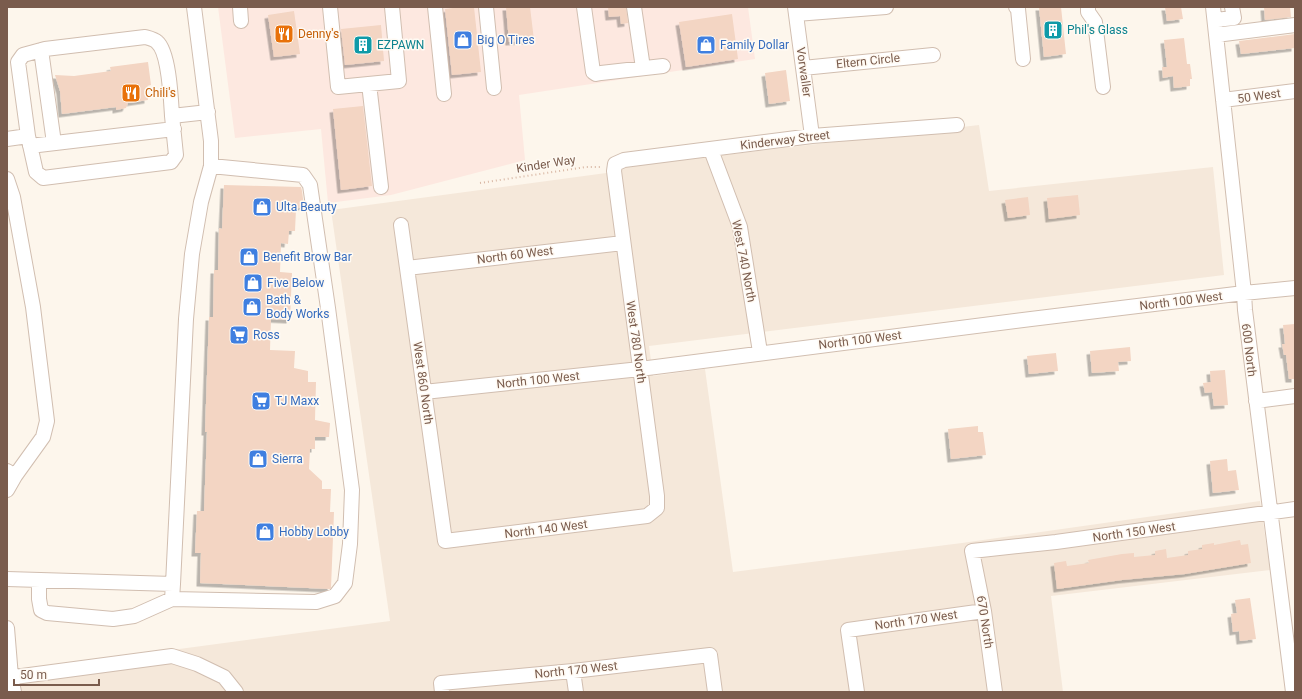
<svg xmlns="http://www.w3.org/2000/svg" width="1302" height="699" font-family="Roboto,sans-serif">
	<defs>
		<filter id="shadow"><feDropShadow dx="-3.5" dy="3.5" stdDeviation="0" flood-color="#0004"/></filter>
	</defs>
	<rect width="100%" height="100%" fill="#fdf6ec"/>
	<path fill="#f5e8da" d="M979 125 989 191 1213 167 1224 275 649 346 653 376 705 369 733 572 962 543 1260 501 1270 570 1051 596 1063 692H7V672L390 621 331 210 621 171V167Z"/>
	<path fill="#fde8e0" d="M218 7H748L755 59 519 95 525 160 391 195 328 203 321 129 235 138Z"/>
	<path fill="#f3d5c3" filter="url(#shadow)" d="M461 7H474L481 72 452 75 445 9Z
		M506 7H530L534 40 509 42Z
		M608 7H626L628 23 621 24 620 16 609 17Z
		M1039 7H1061L1066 54 1044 57Z
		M1165 7H1181L1183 19 1167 21Z
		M1264 7H1290L1291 17 1265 20Z
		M294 11 300 54 274 57 268 15Z
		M732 14 738 59 686 67 679 22Z
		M381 25 384 61 345 65 341 29Z
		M1295 34V48L1241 54 1239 41Z
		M1184 38 1187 64H1190L1192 79H1190V86L1174 88 1173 76 1163 78 1162 67H1167L1164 40Z
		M148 62 151 85 147 86 148 100 128 103 126 108 116 110V107L62 114 60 91 55 75 74 76 111 71 110 67Z
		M786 70 790 101 769 104 765 73Z
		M363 106 372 186 341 190 333 109Z
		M224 185 301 187 302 191 304 206 296 209 295 231H289L288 244 281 243 280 272 292 273 290 320 271 319 270 350 295 351 294 368 308 371V382H316L315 420 330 423 329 437H315V449H310L309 469 322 481V489H331L330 512H334L331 588 330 589 200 583 201 553H195L197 511H204L207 432H205L209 317H213L214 270H218L219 228 222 229Z
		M1078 195 1080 215 1049 219 1047 198Z
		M1028 197 1030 215 1008 218 1005 200Z
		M1295 324V379H1289L1286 355H1284L1282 344H1285L1283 325Z
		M1130 347 1131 361 1118 362 1119 371 1092 373 1090 351Z
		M1056 353 1058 371 1029 374 1027 356Z
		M1225 370 1228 405 1214 406 1212 392 1205 393 1203 383 1211 382 1210 371Z
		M978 426V432H983L986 455 951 459 948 429Z
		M1227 459 1228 471 1236 470 1239 490 1213 493 1210 461Z
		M1240 540 1241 545 1248 544 1251 563 1185 574 1122 580 1057 589 1054 563 1066 561 1067 566 1089 563 1088 560 1122 554 1134 553V557L1155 555V551L1166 549 1167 558 1188 555V551L1202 549V545L1214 543V545Z
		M1250 598 1256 639 1240 641 1239 631 1233 632 1231 614 1237 613 1235 600Z"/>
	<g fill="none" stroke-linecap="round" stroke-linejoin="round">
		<defs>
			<path id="minor" d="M194 7 211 141V166
				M240 7 241 21
				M330 7 338 87 399 81 392 7
				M435 7 444 94
				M486 7 494 88
				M584 7 593 72 596 74 601 73 663 66
				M634 7 643 68
				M795 7 812 136
				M1016 7 1018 9 1023 59
				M1088 7V12L1095 22 1103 87
				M1213 7 1244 293 1245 310 1293 692
				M796 14 886 7
				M1215 20 1234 18 1232 7
				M1216 35 1295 25
				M41 50 54 143
				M803 68 933 55
				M369 84 381 187
				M1223 100 1295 91
				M28 136 18 62 23 55 45 49 145 37C149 38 154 39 157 42 169 52 171 99 172 116
				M7 139 28 136 36 172 43 178 171 162 176 155 172 116 208 112
				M30 146 174 129
				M711 150 740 227 760 352
				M7 179 13 197
				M7 200 13 197 33 307 47 421 43 437 15 476
				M401 225 445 541 647 516 657 508V496L614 171 615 164 624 160 812 136 957 125
				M407 268 623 243
				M424 392 640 369 1031 319 1244 293 1295 288
				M1256 401 1295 396
				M7 490 15 476 7 471
				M7 579 173 584 172 599 134 616 113 619 47 613 41 610 39 599V580
				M172 599 316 602 335 596 345 583 350 544 352 490 328 308 310 185 303 175 211 166 201 202 192 254 186 319 173 584
				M7 628 11 677 14 692
				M573 671 576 692
				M7 678 172 656 197 664 224 677 236 692
				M442 692 441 683 573 671 710 655 715 692
				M857 692 848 630 984 611
				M995 692 984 611 972 551 1056 542 1295 509"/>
		</defs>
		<use href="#minor" stroke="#d1beb0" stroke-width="16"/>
		<path stroke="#d9b8a5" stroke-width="2" stroke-dasharray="1 3" stroke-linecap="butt" d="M480 183 586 167H602"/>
		<use href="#minor" stroke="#fff" stroke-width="14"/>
	</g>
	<defs>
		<symbol id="building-square" viewBox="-11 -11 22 22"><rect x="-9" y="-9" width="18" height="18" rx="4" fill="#0f9aa8" stroke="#fffaf3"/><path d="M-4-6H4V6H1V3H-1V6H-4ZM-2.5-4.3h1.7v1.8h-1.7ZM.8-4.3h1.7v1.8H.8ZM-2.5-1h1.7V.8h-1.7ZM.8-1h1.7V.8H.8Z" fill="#fff"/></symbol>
		<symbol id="restaurant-square" viewBox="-11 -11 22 22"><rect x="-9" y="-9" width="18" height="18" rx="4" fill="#e8710a" stroke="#fffaf3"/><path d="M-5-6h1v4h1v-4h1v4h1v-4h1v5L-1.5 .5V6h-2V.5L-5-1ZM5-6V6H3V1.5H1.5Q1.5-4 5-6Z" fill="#fff"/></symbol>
		<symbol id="shop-square" viewBox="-11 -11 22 22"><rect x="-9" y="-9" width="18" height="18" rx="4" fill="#3f7fe0" stroke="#fffaf3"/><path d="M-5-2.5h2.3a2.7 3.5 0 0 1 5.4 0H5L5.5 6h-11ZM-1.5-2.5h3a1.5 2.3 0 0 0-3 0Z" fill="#fff"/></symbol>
		<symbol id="supermarket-square" viewBox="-11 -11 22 22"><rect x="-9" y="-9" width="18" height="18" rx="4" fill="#3f7fe0" stroke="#fffaf3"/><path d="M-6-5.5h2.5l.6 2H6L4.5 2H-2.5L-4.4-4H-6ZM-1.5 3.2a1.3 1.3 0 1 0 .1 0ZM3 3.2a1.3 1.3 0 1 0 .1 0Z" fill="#fff"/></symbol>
	</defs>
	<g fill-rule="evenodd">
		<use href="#building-square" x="1042" y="19" width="22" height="22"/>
		<use href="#restaurant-square" x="273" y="23" width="22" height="22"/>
		<use href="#shop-square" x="452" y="29" width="22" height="22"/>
		<use href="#building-square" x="352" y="34" width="22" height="22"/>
		<use href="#shop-square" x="695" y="34" width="22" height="22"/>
		<use href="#restaurant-square" x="120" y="82" width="22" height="22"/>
		<use href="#shop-square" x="251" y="196" width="22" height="22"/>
		<use href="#shop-square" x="238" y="246" width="22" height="22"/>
		<use href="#shop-square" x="242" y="272" width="22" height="22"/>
		<use href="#shop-square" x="241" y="296" width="22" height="22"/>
		<use href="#supermarket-square" x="228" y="324" width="22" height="22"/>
		<use href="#supermarket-square" x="250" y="390" width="22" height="22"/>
		<use href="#shop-square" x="247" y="448" width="22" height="22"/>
		<use href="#shop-square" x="254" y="521" width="22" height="22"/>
	</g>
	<g text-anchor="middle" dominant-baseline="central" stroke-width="3" stroke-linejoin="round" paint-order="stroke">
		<g font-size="12" fill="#0d838f" stroke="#fffaf3" text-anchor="start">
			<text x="1067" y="30">Phil's Glass</text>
			<text x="377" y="45">EZPAWN</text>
		</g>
		<g font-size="12" fill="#c56008" stroke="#fffaf3" text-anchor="start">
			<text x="298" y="34">Denny's</text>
			<text x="145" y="93">Chili's</text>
		</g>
		<g font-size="12" fill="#366cbe" stroke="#fffaf3" text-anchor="start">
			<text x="477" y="40">Big O Tires</text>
			<text x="720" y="45">Family Dollar</text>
			<text x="276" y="207">Ulta Beauty</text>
			<text x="263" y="257">Benefit Brow Bar</text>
			<text x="267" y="283">Five Below</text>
			<text x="266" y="300">Bath &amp;<tspan x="266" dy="14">Body Works</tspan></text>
			<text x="253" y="335">Ross</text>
			<text x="275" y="401">TJ Maxx</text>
			<text x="272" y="459">Sierra</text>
			<text x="279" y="532">Hobby Lobby</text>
		</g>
		<g font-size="12" fill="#7a5c4d" stroke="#fffaf3">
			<text transform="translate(868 61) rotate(-6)">Eltern Circle</text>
			<text transform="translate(804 72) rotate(82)">Vorwaller</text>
			<text transform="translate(1259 96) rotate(-8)">50 West</text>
			<text transform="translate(785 140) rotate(-7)">Kinderway Street</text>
			<text transform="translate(546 164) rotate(-9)">Kinder Way</text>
			<text transform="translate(515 255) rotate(-7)">North 60 West</text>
			<text transform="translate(744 261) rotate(79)">West 740 North</text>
			<text transform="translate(1181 301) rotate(-7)">North 100 West</text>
			<text transform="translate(860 340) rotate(-7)">North 100 West</text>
			<text transform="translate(636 342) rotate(82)">West 780 North</text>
			<text transform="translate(1249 350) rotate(83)">600 North</text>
			<text transform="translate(538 380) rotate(-6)">North 100 West</text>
			<text transform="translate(423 383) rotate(82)">West 860 North</text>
			<text transform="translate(546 529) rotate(-7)">North 140 West</text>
			<text transform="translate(1134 532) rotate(-8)">North 150 West</text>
			<text transform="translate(916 620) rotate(-8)">North 170 West</text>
			<text transform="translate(985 622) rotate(81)">670 North</text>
			<text transform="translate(576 670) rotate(-6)">North 170 West</text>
		</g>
	</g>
	<rect width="1302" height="699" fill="none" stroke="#7a5c4d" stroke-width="16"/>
	<path d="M14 679v6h85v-6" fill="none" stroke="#7a5c4d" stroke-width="2"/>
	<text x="20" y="679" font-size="12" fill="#7a5c4d" stroke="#fffaf3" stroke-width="3" paint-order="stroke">50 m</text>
</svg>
